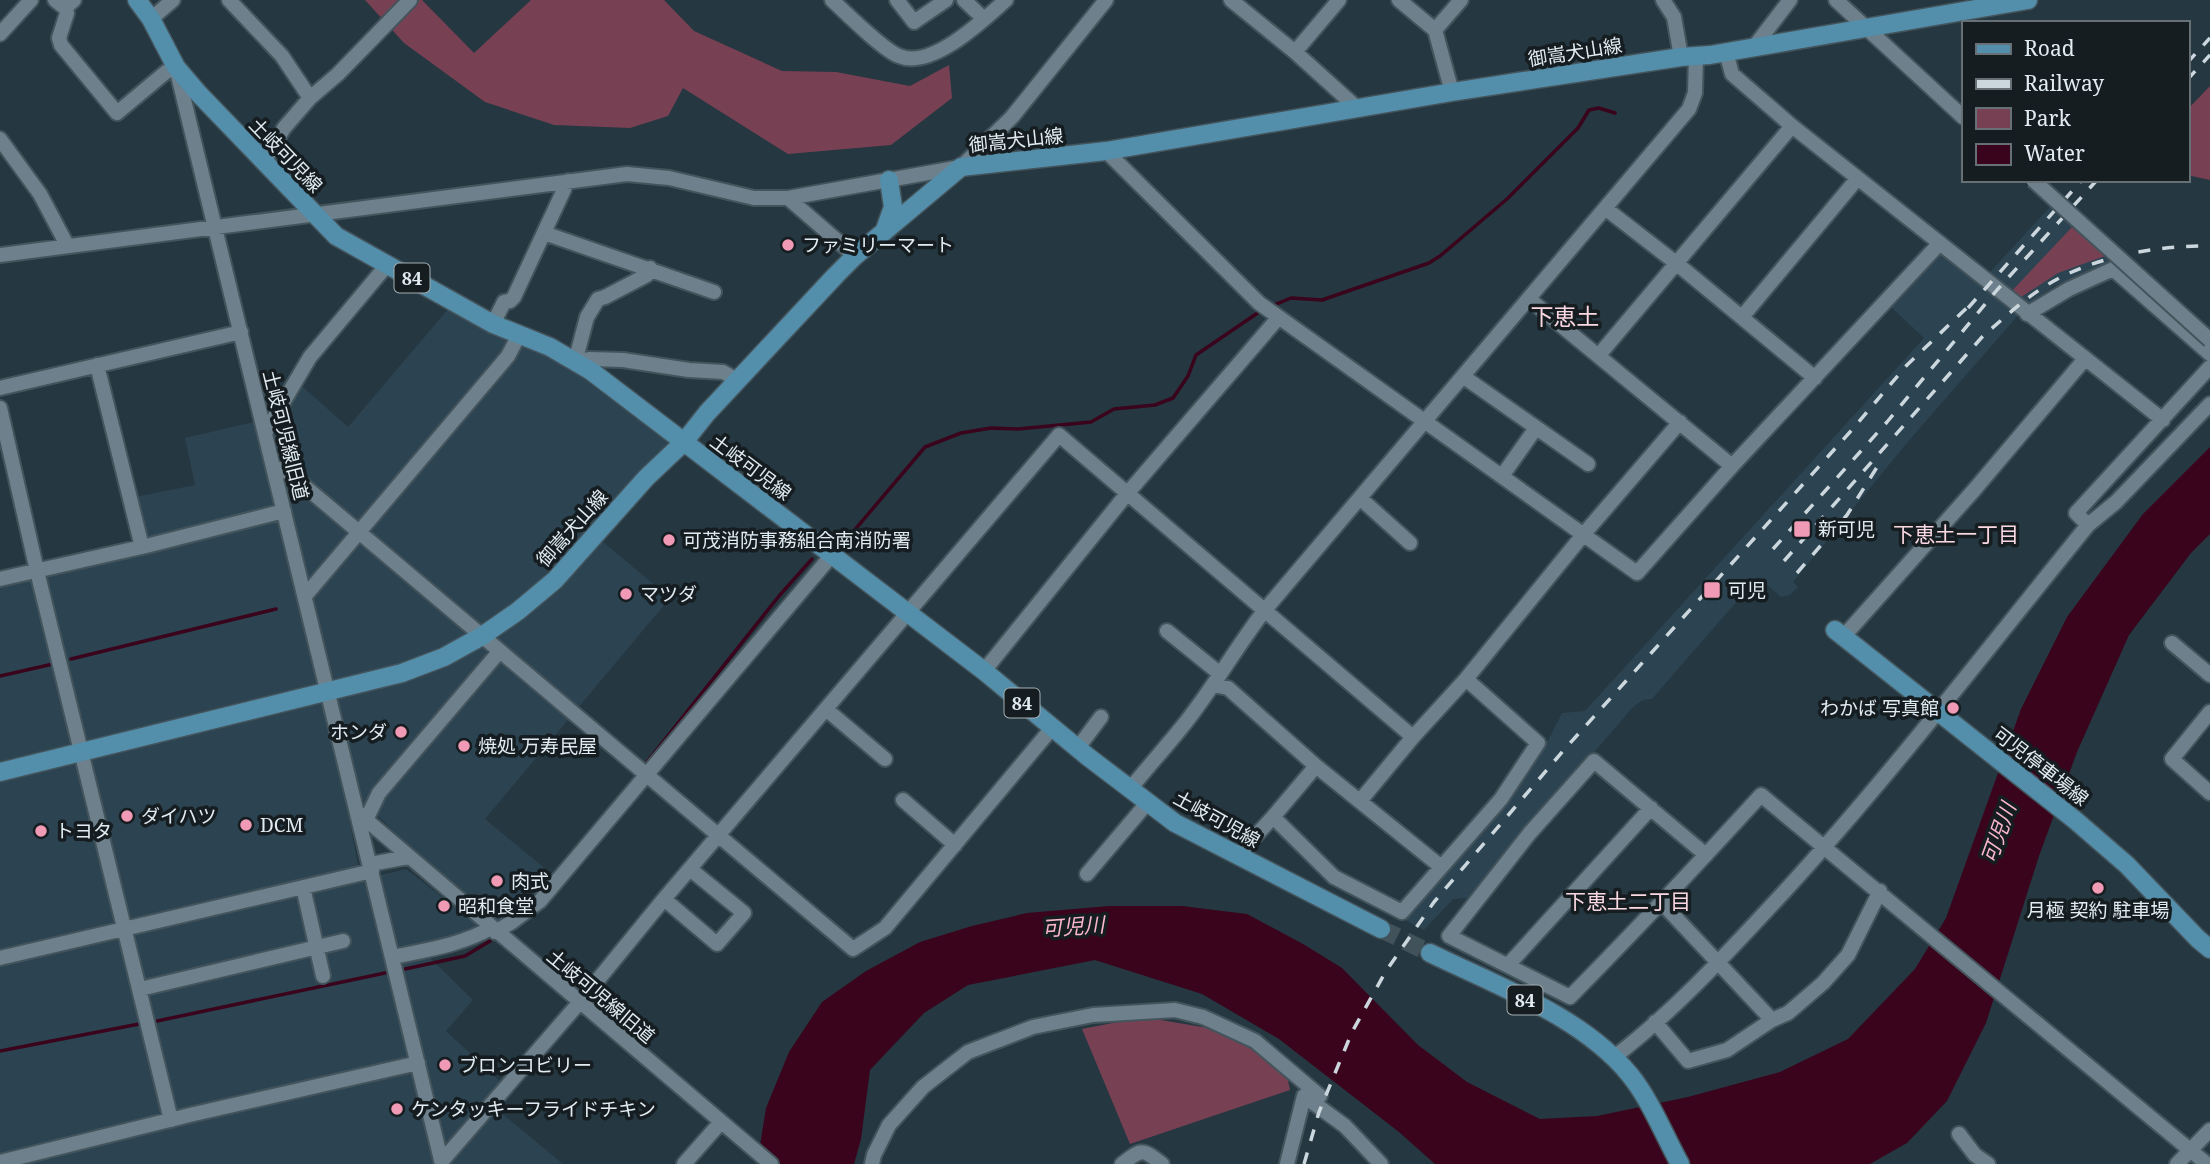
<svg xmlns="http://www.w3.org/2000/svg" width="2210" height="1164" font-family="'Noto Serif','Noto Sans JP',serif">
	<rect width="100%" height="100%" fill="#253740"/>
	<path fill="#2c4451" d="M2050 207 2116 264 2054 286 2027 305 1906 444 1793 582 1798 587 1790 595 1781 597 1758 577 1652 699 1643 700 1633 707 1469 898 1453 899 1424 930 1405 920 1499 814 1550 737 1562 713 1585 711 1924 338 1891 307 1941 252 1979 284Z
		M455 301 550 347 684 442 596 536 670 598 485 819 548 871 509 917 492 929 364 802 328 691 310 620 361 880 406 869 482 928 426 954 473 1000 446 1031 504 1085 488 1102 563 1164H0V579L145 546 135 497 195 485 185 438 262 420 265 432 296 381 348 427Z"/>
	<path fill="#784053" d="M365 0H422L474 53 531 0H664L694 31 782 71 836 72 910 86 949 65 952 98 891 145 788 154 683 88 668 116 630 128 554 125 485 102 404 43Z
		M2210 86V180L2187 175V110Z
		M2072 227 2105 256 2058 273 2018 299 2010 293Z
		M1143 1017 1208 1028 1253 1046 1286 1071 1290 1090 1130 1144 1082 1029Z"/>
	<path fill="#3a041c" d="M2210 447V534L2191 553 2129 635 2077 752 2039 856 1986 1023 1947 1101 1907 1143 1870 1164H1435L1399 1132 1279 1039 1202 994 1095 960 968 985 924 1013 870 1070 861 1139 854 1164H757L766 1108 789 1052 822 1002 866 971 920 942 972 926 1027 913 1109 906H1182L1247 914 1303 944 1342 968 1418 1045 1467 1082 1540 1119 1597 1116 1688 1097 1780 1072 1848 1039 1915 969 1946 918 2021 709 2067 617 2143 514Z"/>
	<g fill="none" stroke-linecap="round" stroke-linejoin="round">
		<path stroke="#3a041c" stroke-width="3.5" d="M1269 307 1291 298 1322 300 1429 263 1440 256 1507 199 1578 128 1589 110 1599 108 1615 113
			M847 539 925 447 961 433 991 428 1018 429 1091 422 1114 409 1155 405 1173 398 1188 376 1196 355 1262 310
			M71 659 276 609
			M0 676 53 664
			M644 766 779 596 812 559
			M405 969 465 956 490 941
			M157 1021 385 973
			M0 1051 139 1024"/>
		<path stroke="#41525b" stroke-width="18" stroke-dasharray="18 9" stroke-linecap="butt" d="M1381 929 1430 953"/>
		<defs>
			<path id="minor" d="M55 0 65 8 74 0
				M229 0 282 56 310 98
				M832 0C846 13 883 50 899 56 932 70 983 20 1006 0
				M897 0 914 22 946 0
				M964 0 984 19
				M1231 0 1295 52 1357 108
				M1399 0 1435 30
				M1663 0 1674 17 1681 57
				M1836 0 1963 117
				M65 8 67 13 59 38 61 45 117 113 166 72 176 67 442 1164
				M151 19 173 0
				M0 34 31 0
				M1754 47 1790 0
				M1295 52 1339 0
				M1726 52 1732 74 1792 126 2163 420
				M1452 92 1435 30 1461 0
				M0 139 40 194 67 245
				M1106 151 1259 303 1637 573 1732 466 1939 244
				M264 162 284 128 310 98 338 74 410 0
				M788 198 855 256
				M1605 208 1676 263 1815 378
				M544 233 714 292
				M0 255 627 174 669 178 754 198H788L961 167 1012 117 1106 0
				M650 268 647 275 605 297 598 299 587 317 575 362 589 359 623 360 689 370 723 372 737 380
				M1529 299 1732 466
				M2027 314 2069 289 2113 269 2210 354
				M1742 317 1857 179
				M493 324 504 302 510 301 514 297 568 181
				M1599 355 1792 126
				M97 365 142 547
				M1464 377 1588 464
				M0 388 241 332
				M0 408 37 571 171 1120
				M265 433 310 357 387 265
				M274 467 289 473 853 949 885 928 1052 728
				M1502 476 1536 428
				M1361 499 1410 543
				M2088 525 2076 513 2210 367
				M0 579 146 546 284 511
				M305 596 508 356 519 335
				M1167 631 1219 673
				M1844 636 1975 489 2084 360
				M2172 643 2210 675
				M984 671 1126 495 1279 317
				M1213 685 1228 688 1316 766 1440 866
				M827 710 885 759
				M2210 712 2172 759 2210 793
				M1077 749 1101 717
				M1130 789C1147 768 1165 748 1182 727 1212 690 1235 649 1264 611L1689 109 1695 93 1696 56
				M903 800 955 845
				M1360 801 1413 737 1466 679 1583 535 1680 422
				M357 812 771 1164
				M1273 817 1334 877 1402 912 1501 799 1538 743 1466 679
				M366 820 379 793 499 652
				M1238 855 1273 817 1316 766
				M1706 855 1594 761 1529 834 1449 936 1570 997C1635 931 1698 864 1761 795L2207 1164
				M371 864 408 857
				M1087 874 1148 802
				M303 887 323 976
				M664 899 717 944 744 913 690 869
				M1662 903 1772 1020
				M495 932 512 922 540 901 832 555
				M393 957C426 950 461 945 491 928
				M0 958 372 871
				M1509 964 1651 808
				M140 989 343 941
				M1655 1022 1688 1061 1727 1050 1772 1020 1788 1013 1823 983 1848 955 1880 891
				M1613 1058C1676 1010 1730 950 1784 892 1891 775 1988 648 2088 525L2116 502 2210 404
				M1959 1134 1975 1155 1988 1164
				M442 1161 579 1003 664 899 1059 435 1413 737
				M0 1162 194 1114 418 1063
				M684 1164 721 1122
				M872 1164 874 1155 889 1125 923 1087 968 1052 1033 1027 1093 1015 1175 1010 1203 1017 1255 1041 1320 1096
				M1122 1164C1142 1149 1142 1148 1162 1164
				M1287 1164 1304 1096 1345 1126 1381 1164
				M2177 1164 2210 1130"/>
			<path id="major" d="M137 0 151 19 176 67 199 94 336 236 493 324 550 347 591 371 984 671 1087 756 1175 823 1381 929
				M884 232 893 207 889 180
				M1835 630 2075 820 2127 865 2198 939 2210 949
				M0 772 402 673 444 657 482 636 518 611 555 580 646 478 684 442 707 413 836 275 855 256 961 167 1106 151 1452 92 1681 57 1710 55 2028 0
				M1430 953C1497 986 1582 1016 1630 1075 1651 1101 1664 1135 1680 1164"/>
		</defs>
		<use href="#minor" stroke="#44545c" stroke-width="18"/>
		<use href="#major" stroke="#44545c" stroke-width="21"/>
		<use href="#minor" stroke="#6d808b" stroke-width="14"/>
		<use href="#major" stroke="#538eab" stroke-width="18"/>
		<path stroke="#cbd7dd" stroke-width="3.5" stroke-dasharray="12 12" stroke-linecap="butt" d="M2187 63 2210 38
			M2187 80 2210 55
			M1968 308 2082 180
			M1773 549 1887 422 1997 290 2097 180
			M1784 561 1983 336C2004 318 2024 299 2047 285 2092 257 2158 245 2210 246
			M1797 573 1847 515 1879 464
			M1304 1164 1319 1112 1352 1032 1386 971 1434 902 1563 751 1850 432 1907 365 1974 301"/>
		<defs>
			<path id="minor-bridge" d="M2033 180 2210 340"/>
		</defs>
		<use href="#minor-bridge" stroke="#44545c" stroke-width="18" stroke-linecap="butt"/>
		<use href="#minor-bridge" stroke="#6d808b" stroke-width="14"/>
	</g>
	<g fill="#f09ab5" stroke="#151d21" stroke-width="2.5">
		<circle cx="788" cy="245" r="7"/>
		<rect x="1793" y="520" width="18" height="18" rx="3.5"/>
		<circle cx="669" cy="540" r="7"/>
		<rect x="1703" y="581" width="18" height="18" rx="3.5"/>
		<circle cx="626" cy="594" r="7"/>
		<circle cx="1953" cy="708" r="7"/>
		<circle cx="401" cy="732" r="7"/>
		<circle cx="464" cy="746" r="7"/>
		<circle cx="127" cy="816" r="7"/>
		<circle cx="246" cy="825" r="7"/>
		<circle cx="41" cy="831" r="7"/>
		<circle cx="497" cy="881" r="7"/>
		<circle cx="2098" cy="888" r="7"/>
		<circle cx="444" cy="906" r="7"/>
		<circle cx="445" cy="1065" r="7"/>
		<circle cx="397" cy="1109" r="7"/>
	</g>
	<g text-anchor="middle" dominant-baseline="central" stroke-width="7" stroke-linejoin="round" paint-order="stroke">
		<g fill="#151d21" stroke="#a4aeb3" stroke-width="2">
			<rect x="394.5" y="263.5" width="35" height="29" rx="5"/>
			<rect x="1004.5" y="688.5" width="35" height="29" rx="5"/>
			<rect x="1507.5" y="985.5" width="35" height="29" rx="5"/>
		</g>
		<g font-size="18" font-weight="bold" fill="#e1ecf2">
			<text x="412" y="278">84</text>
			<text x="1022" y="703">84</text>
			<text x="1525" y="1000">84</text>
		</g>
		<g font-size="19" fill="#e1ecf2" stroke="#151d21">
			<text transform="translate(1575 52) rotate(-9)">御嵩犬山線</text>
			<text transform="translate(1016 140) rotate(-6)">御嵩犬山線</text>
			<text transform="translate(286 155) rotate(46)">土岐可児線</text>
			<text transform="translate(286 435) rotate(76)">土岐可児線旧道</text>
			<text transform="translate(751 467) rotate(37)">土岐可児線</text>
			<text transform="translate(572 528) rotate(-48)">御嵩犬山線</text>
			<text transform="translate(2041 766) rotate(38)">可児停車場線</text>
			<text transform="translate(1217 819) rotate(29)">土岐可児線</text>
			<text transform="translate(601 996) rotate(40)">土岐可児線旧道</text>
		</g>
		<g font-size="19" fill="#e1ecf2" stroke="#151d21" text-anchor="start">
			<text x="802" y="245">ファミリーマート</text>
			<text x="1818" y="529">新可児</text>
			<text x="683" y="540">可茂消防事務組合南消防署</text>
			<text x="1728" y="590">可児</text>
			<text x="640" y="594">マツダ</text>
			<text x="1939" y="708" text-anchor="end">わかば 写真館</text>
			<text x="387" y="732" text-anchor="end">ホンダ</text>
			<text x="478" y="746">焼処 万寿民屋</text>
			<text x="141" y="816">ダイハツ</text>
			<text x="260" y="825">DCM</text>
			<text x="55" y="831">トヨタ</text>
			<text x="511" y="881">肉式</text>
			<text x="458" y="906">昭和食堂</text>
			<text x="2098" y="910" text-anchor="middle">月極 契約 駐車場</text>
			<text x="459" y="1065">ブロンコビリー</text>
			<text x="411" y="1109">ケンタッキーフライドチキン</text>
		</g>
		<g font-size="21" fill="#fad8e1" stroke="#151d21">
			<text x="1956" y="534">下恵土一丁目</text>
			<text x="1628" y="901">下恵土二丁目</text>
		</g>
		<g font-size="21" font-style="italic" fill="#fbb7cb" stroke="#151d21">
			<text transform="translate(1998 833) rotate(-70)">可児川</text>
			<text transform="translate(1073 926) rotate(-4)">可児川</text>
		</g>
		<g font-size="23" fill="#fad8e1" stroke="#151d21">
			<text x="1565" y="316">下恵土</text>
		</g>
	</g>
	<rect x="1962" y="21" width="228" height="161" fill="#151d21" stroke="#677075" stroke-width="2"/>
	<rect x="1976" y="44" width="35" height="10" fill="#538eab" stroke="#677075" stroke-width="2"/>
	<text x="2024" y="56" font-size="21" fill="#e1ecf2">Road</text>
	<rect x="1976" y="79" width="35" height="10" fill="#cbd7dd" stroke="#677075" stroke-width="2"/>
	<text x="2024" y="91" font-size="21" fill="#e1ecf2">Railway</text>
	<rect x="1976" y="108" width="35" height="21" fill="#784053" stroke="#677075" stroke-width="2"/>
	<text x="2024" y="126" font-size="21" fill="#e1ecf2">Park</text>
	<rect x="1976" y="144" width="35" height="21" fill="#3a041c" stroke="#677075" stroke-width="2"/>
	<text x="2024" y="161" font-size="21" fill="#e1ecf2">Water</text>
</svg>
